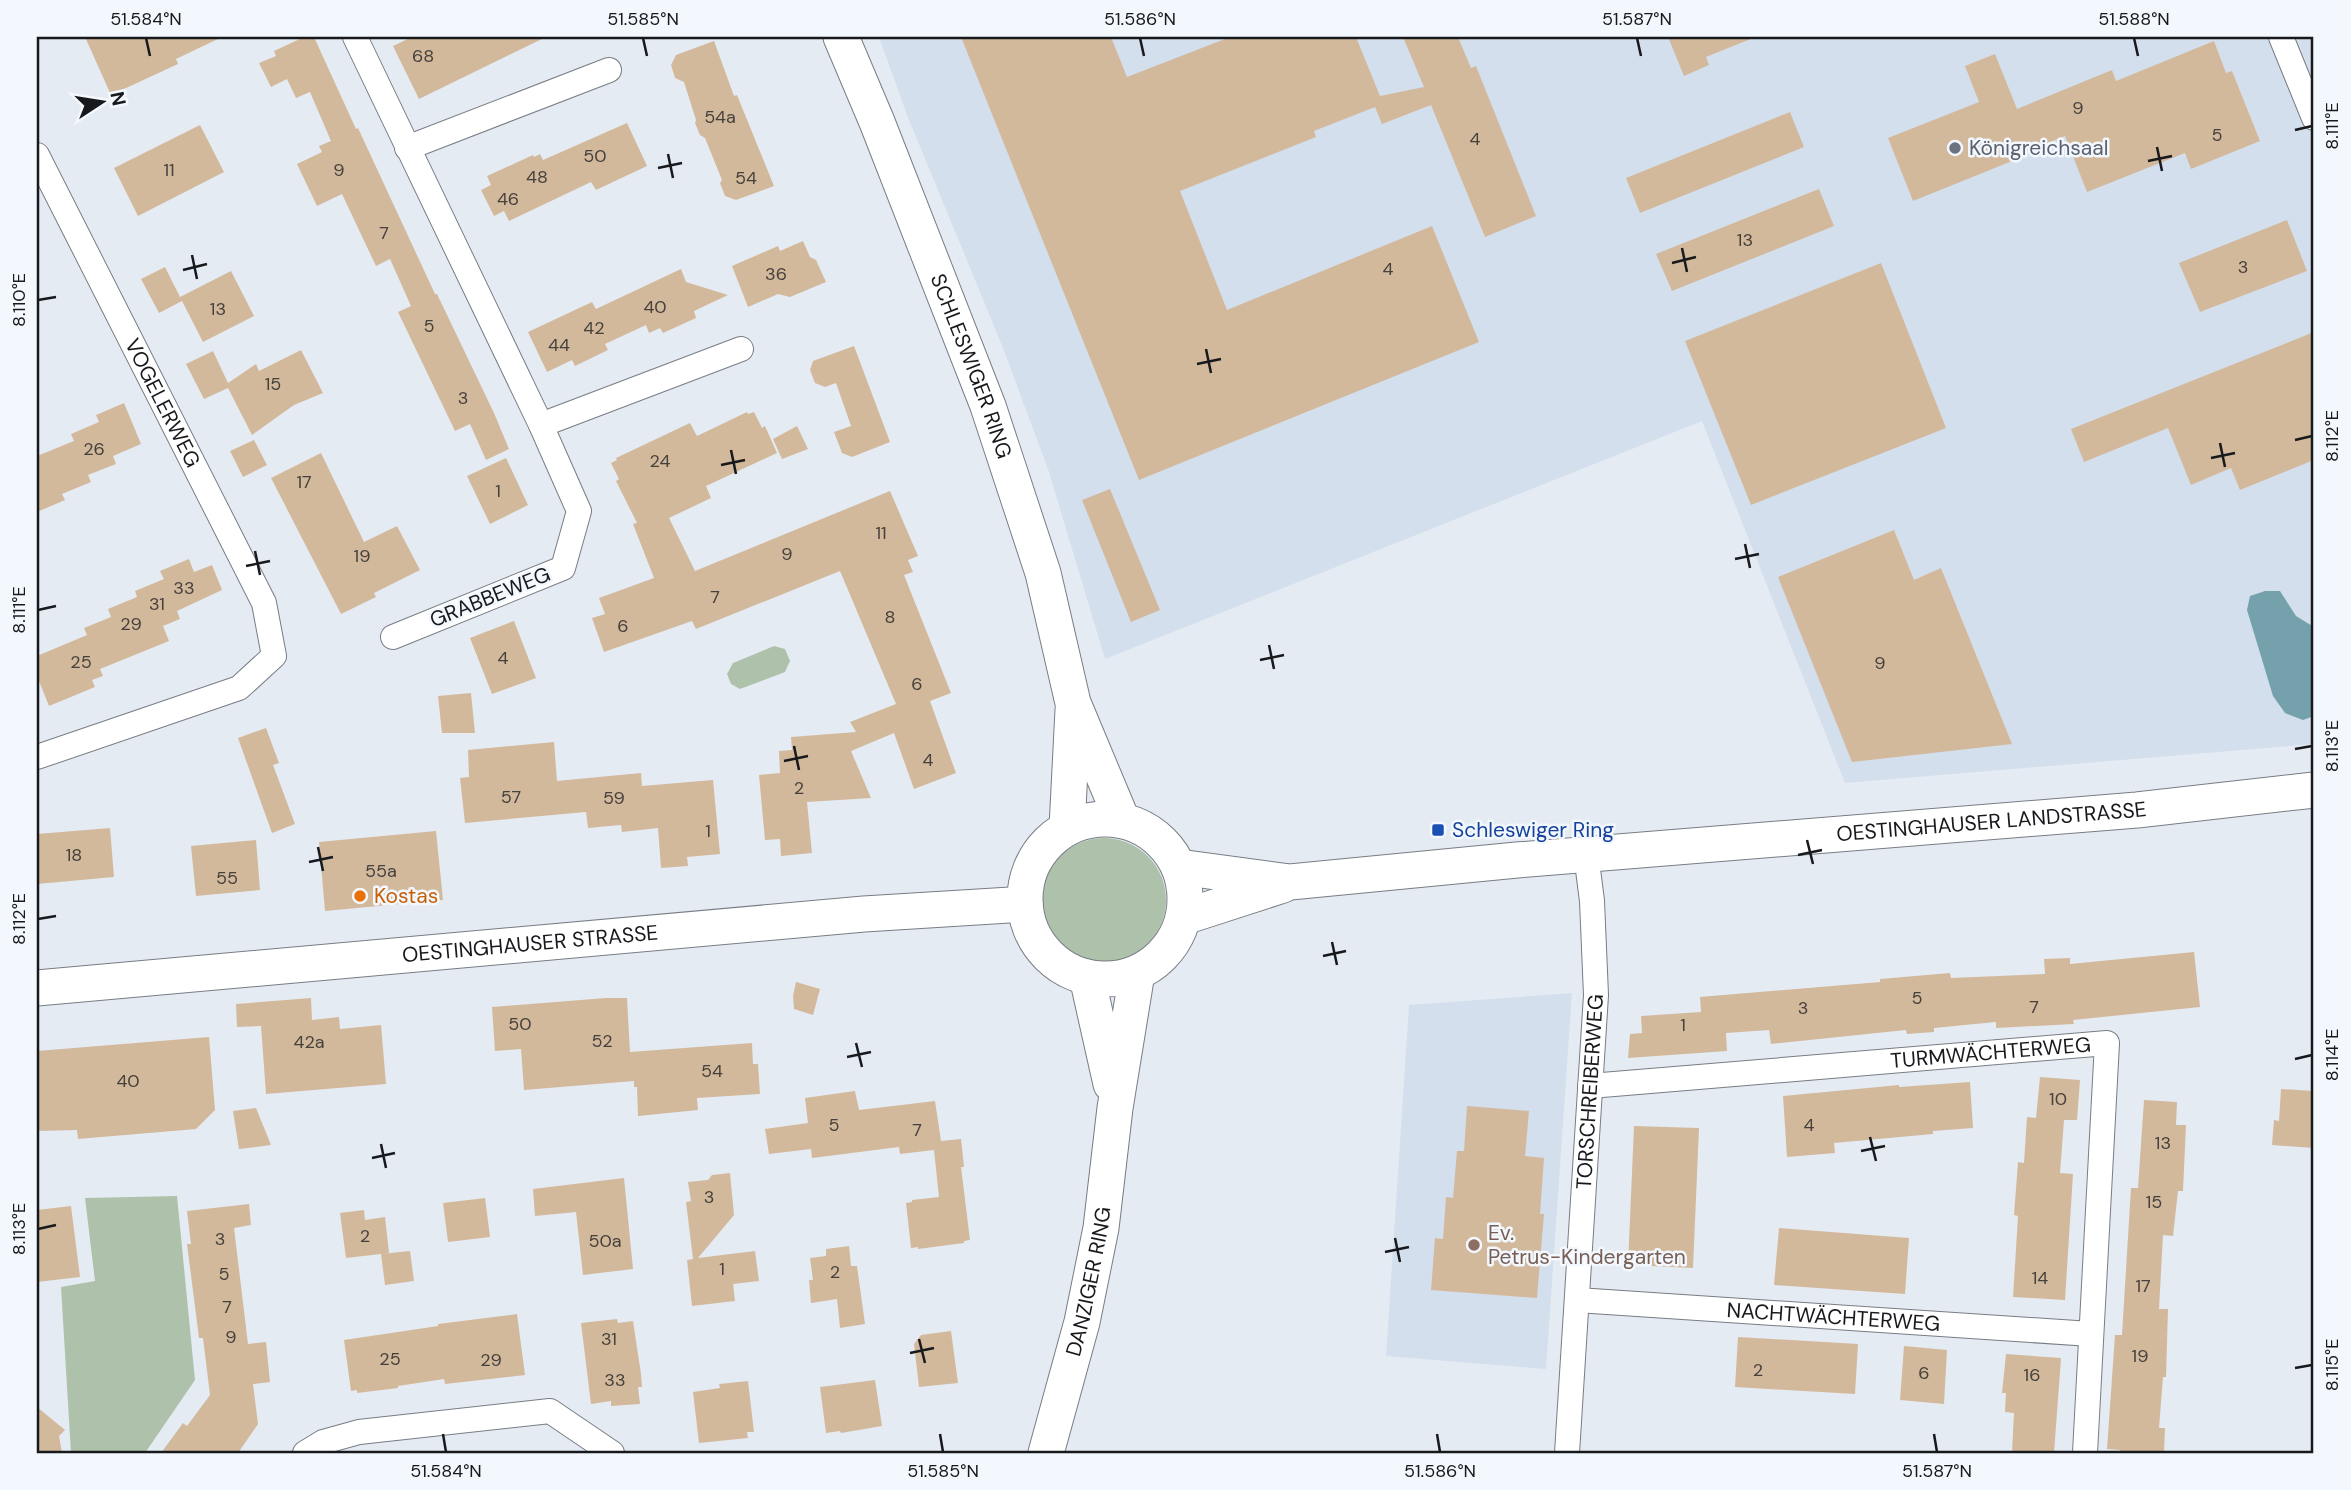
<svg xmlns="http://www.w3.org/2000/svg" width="2351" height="1490" font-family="'DM Sans',sans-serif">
	<rect width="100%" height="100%" fill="#e5ebf3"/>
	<path fill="#d4dfed" d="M879 37H2314V744L1845 783 1702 421 1105 659 1048 469 1001 343 907 115Z
		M1572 993 1546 1369 1386 1356 1409 1005Z"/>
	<path fill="#aec1ab" d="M774 646 785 649 790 661 785 672 740 689 731 684 727 674 733 663Z
		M1042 900a62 62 0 1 1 124 0a62 62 0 1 1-124 0Z
		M177 1196 195 1380 145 1453H71L61 1287 95 1281 85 1198Z"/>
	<path fill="#75a1ac" d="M2265 591H2280L2296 616 2314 627V716L2303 720 2285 713 2273 696 2247 610 2250 596Z"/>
	<path fill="#d3b99c" d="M85 37H222L176 59 178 64 111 95Z
		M304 37H314L356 129 358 128 435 294H437L494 413 509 449 486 460 470 424 455 431 398 312 411 306 390 259 376 266 342 194 317 206 297 164 322 152 319 146 331 141 310 92 296 98 287 79 271 87 259 63 276 56 274 51Z
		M412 37H546L419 99 393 46Z
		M961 37H1111L1127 77 1230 37H1356L1380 96 1424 87 1403 37H1458L1471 68 1476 66 1536 216 1485 237 1431 105 1382 124 1375 107 1314 131 1316 137 1180 191 1227 310 1432 226 1479 342 1139 480Z
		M1668 37H1753V38L1706 57 1709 65 1684 76Z
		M714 41 734 96 737 95 774 186 736 200 725 196 720 183 722 180 705 138 700 135 695 123 696 120 684 82 675 78 671 65 676 55Z
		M2214 41 2226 73 2232 71 2260 141 2191 169 2185 153 2087 192 2065 136 2020 154 2022 157 1913 201 1888 138 1979 102 1965 66 1995 54 2017 109 2112 70 2116 81Z
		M1790 112 1804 147 1640 213 1626 178Z
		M627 123 647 166 596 190 591 182 509 221 504 211 494 216 481 190 491 185 487 176 533 155 534 157 540 154 543 160Z
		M200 125 224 172 138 216 114 168Z
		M1819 189 1834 226 1672 291 1656 254Z
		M2287 220 2307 271 2200 312 2179 263Z
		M803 241 810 257 816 260 826 282 790 297 778 294 748 307 732 266 778 246 780 251Z
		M1881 263 1946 428 1751 505 1685 341Z
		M165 267 182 301 159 313 141 279Z
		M681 269 686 282 728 295 694 311 696 318 663 333 660 328 649 333 646 325 605 344 608 350 575 366 572 360 547 372 528 332 592 302 596 309Z
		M231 271 254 316 203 342 180 297Z
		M2314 332V460L2240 490 2231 468 2191 485 2168 428 2084 462 2071 429Z
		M854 346 890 442 852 457 842 453 834 432 851 426 836 383 825 387 815 383 810 370 813 361Z
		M301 350 323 393 294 405 252 435 228 388 204 399 186 364 213 351 228 383 256 364 259 371Z
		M124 403 141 444 113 456 116 464 88 475 91 482 62 494 65 500 37 512V456L74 441 71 434 99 422 96 415Z
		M747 412 748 414 754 412 762 428 765 426 777 453 706 486 711 498 669 518 695 571 890 491 918 556 908 560 913 572 904 575 951 693 930 701 956 773 914 789 894 733 851 751 871 798 807 802 812 853 781 856 780 839 765 840 759 775 780 773 779 751 792 750 791 737 856 732 850 722 896 704 840 571 696 629 692 621 604 652 592 618 605 614 599 598 654 578 633 524 637 523 616 481 619 479 611 463 617 460 616 458 690 423 697 436Z
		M797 426 808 449 782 459 773 439Z
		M254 440 267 465 243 477 230 451Z
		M321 453 364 542 397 526 420 570 374 593 376 597 341 614 271 478Z
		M506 458 528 505 490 524 467 476Z
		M1110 489 1160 610 1131 622 1082 500Z
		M1894 530 1914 580 1941 568 2012 744 1852 762 1778 577Z
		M189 559 194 572 212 565 222 590 177 611 180 619 163 626 169 641 100 669 103 676 92 680 95 687 49 706 37 676V656L87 635 84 628 111 617 108 609 137 597 135 591 164 579 160 571Z
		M514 621 536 678 492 694 470 638Z
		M471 693 475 733H442L438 696Z
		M266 728 279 763 273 765 295 824 272 833 238 738Z
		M554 742 557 781 641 773 642 786 713 780 720 854 687 857 688 866 661 868 658 828 622 832 621 825 588 828 586 812 465 823 460 778 469 777 468 750Z
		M110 828 114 877 37 884V834Z
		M436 831 443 900 325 911 319 842Z
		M256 840 260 890 196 896 191 846Z
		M2194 952 2200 1007 2073 1020 2074 1024 1996 1028V1022L1934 1028V1032L1907 1034 1906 1030 1771 1044 1769 1030 1726 1033 1727 1051 1628 1058 1630 1034 1642 1033 1641 1016 1701 1012 1700 997 1880 982V979L1950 973 1951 978 2045 974 2044 959 2070 958V964Z
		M796 982 820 989 813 1015 794 1009 793 996Z
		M311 998 312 1020 339 1017 340 1029 381 1025 386 1084 266 1094 261 1026 237 1027 236 1004Z
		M606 998H627L630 1052 752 1043 753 1064H758L760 1094 697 1098 698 1110 638 1116 637 1087H634V1081L524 1090 521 1049 495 1051 492 1007Z
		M209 1037 215 1110 196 1129 78 1139 77 1130 37 1131V1051Z
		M2040 1077 2080 1080 2077 1120H2064L2060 1173 2073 1174 2065 1300 2013 1297 2018 1216 2014 1215 2018 1162 2024 1163 2027 1117 2036 1118Z
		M1970 1082 1973 1128 1933 1131V1134L1834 1143 1835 1153 1787 1157 1783 1096 1899 1085V1087Z
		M2281 1089 2314 1091V1148L2272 1145 2274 1120 2279 1121Z
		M855 1091 859 1110 935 1101 941 1141 961 1139 964 1167H961L970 1240 964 1241V1243L918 1249V1247L911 1248 906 1203 912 1202V1200L939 1197 934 1150 900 1154 899 1147 812 1158 811 1149 769 1154 765 1129 808 1123 805 1098Z
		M2144 1100 2177 1102 2176 1125H2186L2183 1191H2178L2173 1236 2163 1235 2159 1309H2168L2166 1377H2163L2159 1428H2165L2164 1453H2120V1450L2107 1449 2115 1335H2122L2131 1188H2138Z
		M1467 1106 1529 1111 1525 1156 1544 1158 1540 1214H1544L1537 1298 1431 1290 1435 1238 1443 1239 1446 1197 1453 1198 1457 1151H1464Z
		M256 1108 271 1145 239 1149 233 1111Z
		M1634 1126 1699 1128 1693 1268 1628 1265Z
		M730 1173 734 1215 698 1258 755 1251 759 1281 733 1284 735 1301 692 1306 687 1260 693 1259 686 1202 691 1201 688 1182 708 1180 712 1175Z
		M624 1178 633 1269 583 1275 576 1212 535 1216 533 1189Z
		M485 1198 490 1237 448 1242 443 1203Z
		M249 1204 251 1225 234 1228 248 1344 266 1342 270 1382 253 1384 258 1424 238 1453H161L183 1423 187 1426 210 1395 203 1338H199L187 1244H191L187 1211Z
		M71 1206 80 1277 37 1282V1210Z
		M364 1210 365 1220 385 1217 389 1253 346 1258 340 1213Z
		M1779 1228 1909 1238 1905 1294 1774 1285Z
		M849 1246 851 1266H857L865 1324 840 1328 837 1299 811 1303 809 1280H813L810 1258 826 1256V1249Z
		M410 1251 414 1281 385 1285 381 1254Z
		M517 1314 525 1375 445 1384 444 1379 398 1386V1388L357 1393V1390L351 1391 344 1340 438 1326V1324Z
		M617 1319 618 1323 633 1321 641 1374 642 1387H638L640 1404 611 1406V1401L591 1404 581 1323Z
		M951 1331 958 1383 919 1387 914 1344 921 1335Z
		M1738 1337 1858 1344 1855 1394 1735 1387Z
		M1904 1346 1947 1350 1944 1404 1900 1400Z
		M2006 1354 2061 1358 2054 1453H2012L2014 1413 2005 1412 2006 1393H2002Z
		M875 1380 882 1426 841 1433 840 1431 826 1433 820 1387Z
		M748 1381 754 1432H747L748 1438 699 1443 693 1392 720 1388 719 1384Z
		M37 1407 65 1430 59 1436 62 1453H37Z"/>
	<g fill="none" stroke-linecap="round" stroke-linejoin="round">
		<defs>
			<g id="street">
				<path d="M355 37 541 425 579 511 563 568 393 637"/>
				<path d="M2281 37 2314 118"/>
				<path d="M407 148 609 70"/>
				<path id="s1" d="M37 155 264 603 274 656 239 688 37 757"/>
				<path d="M541 425 741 349"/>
				<path id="s2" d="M1590 1086 2107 1043 2085 1453"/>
				<path id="s3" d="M1577 1300 2091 1334"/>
				<path d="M305 1453 323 1442 359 1432 550 1411 612 1453"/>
				<path id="s4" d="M1567 1453 1596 995 1592 901 1586 854"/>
			</g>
			<g id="secondary">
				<path id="s5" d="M841 37 877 122 988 406 1043 573 1073 703 1122 820"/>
				<circle cx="1105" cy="899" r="80"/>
				<path d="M1067 828 1073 710"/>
				<path id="s6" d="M1179 867 1290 882 1517 860 2137 810 2314 790"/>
				<path d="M1184 917 1283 885"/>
				<path d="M1087 977 1111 1084"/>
				<path id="s7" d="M37 988 864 914 1025 904"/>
				<path id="s8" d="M1046 1453 1082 1322 1101 1228 1115 1108 1137 973"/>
			</g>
		</defs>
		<use href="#street" stroke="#787d84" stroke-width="26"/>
		<use href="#secondary" stroke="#787d84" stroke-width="37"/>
		<use href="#street" stroke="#fff" stroke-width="24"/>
		<use href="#secondary" stroke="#fff" stroke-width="35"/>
	</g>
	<path fill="none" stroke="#17191c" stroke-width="2.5" d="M146 38 150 56M643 38 647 56M1140 38 1144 56M1637 38 1641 56M2134 38 2138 56M2295 130 2312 126M2157 147 2162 171M668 154 673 178M2148 161 2172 156M658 168 682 163M1682 248 1687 272M192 255 197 279M1672 263 1696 257M183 270 207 264M38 300 56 297M1206 349 1211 373M1197 364 1221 359M2295 440 2312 436M2220 443 2225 467M731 450 736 474M2211 458 2235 453M721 465 745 460M1745 544 1750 568M255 551 260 575M1735 559 1759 554M246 566 270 561M38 610 56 606M1269 645 1274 669M1260 660 1284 655M794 746 799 770M2295 749 2312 746M784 761 808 756M1807 840 1813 864M318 847 323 871M1798 855 1822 850M309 862 333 857M38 919 56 916M1332 942 1337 965M1323 956 1346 951M856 1043 862 1067M847 1057 871 1052M2295 1059 2312 1055M1870 1137 1876 1161M381 1144 386 1168M1861 1151 1885 1146M372 1158 395 1153M38 1229 56 1225M1395 1238 1400 1262M1385 1252 1409 1247M919 1339 925 1363M910 1353 934 1348M2295 1368 2312 1365M443 1434 446 1452M940 1434 943 1452M1437 1434 1440 1452M1934 1434 1937 1452"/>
	<circle fill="#6b7280" stroke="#f3f8fe" stroke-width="2.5" cx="1955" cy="148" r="7"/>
	<rect fill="#1a4fb4" stroke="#f3f8fe" stroke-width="2.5" x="1431" y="823" width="14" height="14" rx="3.5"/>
	<circle fill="#e8710a" stroke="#f3f8fe" stroke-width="2.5" cx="360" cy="896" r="7"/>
	<circle fill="#8d6e63" stroke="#f3f8fe" stroke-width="2.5" cx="1474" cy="1245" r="7"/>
	<g text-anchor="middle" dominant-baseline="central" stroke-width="5" stroke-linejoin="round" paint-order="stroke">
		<g font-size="18" fill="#46413c">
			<text x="423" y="56">68</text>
			<text x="2078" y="108">9</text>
			<text x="720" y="117">54a</text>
			<text x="2217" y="135">5</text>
			<text x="1475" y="139">4</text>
			<text x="595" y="156">50</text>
			<text x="169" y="170">11</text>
			<text x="339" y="170">9</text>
			<text x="537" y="177">48</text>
			<text x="746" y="178">54</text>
			<text x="508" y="199">46</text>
			<text x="384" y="233">7</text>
			<text x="1745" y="240">13</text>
			<text x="2243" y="267">3</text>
			<text x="1388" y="269">4</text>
			<text x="776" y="274">36</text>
			<text x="655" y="307">40</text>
			<text x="218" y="309">13</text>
			<text x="429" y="326">5</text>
			<text x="594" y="328">42</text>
			<text x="559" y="345">44</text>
			<text x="273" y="384">15</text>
			<text x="463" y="398">3</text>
			<text x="94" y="449">26</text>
			<text x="660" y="461">24</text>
			<text x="304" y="482">17</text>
			<text x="498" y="491">1</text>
			<text x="881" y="533">11</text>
			<text x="787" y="554">9</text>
			<text x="362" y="556">19</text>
			<text x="184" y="588">33</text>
			<text x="715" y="597">7</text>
			<text x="157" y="604">31</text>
			<text x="890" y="617">8</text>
			<text x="131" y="624">29</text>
			<text x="623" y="626">6</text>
			<text x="503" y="658">4</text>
			<text x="81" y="662">25</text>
			<text x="1880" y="663">9</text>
			<text x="917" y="684">6</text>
			<text x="928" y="760">4</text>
			<text x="799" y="788">2</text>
			<text x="511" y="797">57</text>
			<text x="614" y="798">59</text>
			<text x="708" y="831">1</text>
			<text x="74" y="855">18</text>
			<text x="381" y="871">55a</text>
			<text x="227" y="878">55</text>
			<text x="1917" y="998">5</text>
			<text x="2034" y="1007">7</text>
			<text x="1803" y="1008">3</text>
			<text x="520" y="1024">50</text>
			<text x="1683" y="1025">1</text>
			<text x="602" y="1041">52</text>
			<text x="309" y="1042">42a</text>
			<text x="712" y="1071">54</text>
			<text x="128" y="1081">40</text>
			<text x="2058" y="1099">10</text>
			<text x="834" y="1125">5</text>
			<text x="1809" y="1125">4</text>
			<text x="917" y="1130">7</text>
			<text x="2163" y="1143">13</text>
			<text x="709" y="1197">3</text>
			<text x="2154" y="1202">15</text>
			<text x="365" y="1236">2</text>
			<text x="220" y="1239">3</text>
			<text x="605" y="1241">50a</text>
			<text x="722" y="1269">1</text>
			<text x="835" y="1272">2</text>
			<text x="224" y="1274">5</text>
			<text x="2040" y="1278">14</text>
			<text x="2143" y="1286">17</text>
			<text x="227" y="1307">7</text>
			<text x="231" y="1337">9</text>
			<text x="609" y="1339">31</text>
			<text x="2140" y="1356">19</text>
			<text x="390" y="1359">25</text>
			<text x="491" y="1360">29</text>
			<text x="1758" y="1370">2</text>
			<text x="1924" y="1373">6</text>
			<text x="2032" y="1375">16</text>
			<text x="615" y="1380">33</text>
		</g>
		<g font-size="21" fill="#5b616d" stroke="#f3f8fe" text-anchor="start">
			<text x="1969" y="148">Königreichsaal</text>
		</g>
		<g font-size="21" fill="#17191c" stroke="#f3f8fe">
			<text stroke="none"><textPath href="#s5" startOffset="354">SCHLESWIGER RING</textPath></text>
			<text stroke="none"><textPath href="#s1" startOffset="278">VOGELERWEG</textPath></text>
			<text transform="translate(490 597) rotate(-22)">GRABBEWEG</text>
			<text stroke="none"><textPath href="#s6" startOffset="816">OESTINGHAUSER LANDSTRASSE</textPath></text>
			<text stroke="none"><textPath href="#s7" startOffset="495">OESTINGHAUSER STRASSE</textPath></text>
			<text stroke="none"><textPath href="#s2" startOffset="402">TURMWÄCHTERWEG</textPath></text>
			<text stroke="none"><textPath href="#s4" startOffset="362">TORSCHREIBERWEG</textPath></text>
			<text stroke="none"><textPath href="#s8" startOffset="177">DANZIGER RING</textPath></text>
			<text stroke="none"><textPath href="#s3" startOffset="257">NACHTWÄCHTERWEG</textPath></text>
		</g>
		<g font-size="21" fill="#164399" stroke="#f3f8fe" text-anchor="start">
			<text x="1452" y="830">Schleswiger Ring</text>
		</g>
		<g font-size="21" fill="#c56008" stroke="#f3f8fe" text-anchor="start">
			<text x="374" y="896">Kostas</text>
		</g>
		<g font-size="21" fill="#785e54" stroke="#f3f8fe" text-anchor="start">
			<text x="1488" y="1233">Ev.<tspan x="1488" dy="24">Petrus-Kindergarten</tspan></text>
		</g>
	</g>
	<rect width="2351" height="1490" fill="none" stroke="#f3f8fe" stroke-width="77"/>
	<g transform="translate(102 102) rotate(78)" stroke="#f3f8fe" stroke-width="5" paint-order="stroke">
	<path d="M0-5L12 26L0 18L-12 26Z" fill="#17191c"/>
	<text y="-10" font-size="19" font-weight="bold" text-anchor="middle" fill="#17191c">N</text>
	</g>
	<rect x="38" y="38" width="2274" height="1414" fill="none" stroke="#17191c" stroke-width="2.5"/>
	<g font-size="18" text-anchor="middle" fill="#17191c">
		<text x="146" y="25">51.584°N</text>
		<text x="643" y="25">51.585°N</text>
		<text x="1140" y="25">51.586°N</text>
		<text x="1637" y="25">51.587°N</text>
		<text x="2134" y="25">51.588°N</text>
		<text transform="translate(2332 126) rotate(-90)" y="6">8.111°E</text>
		<text transform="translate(19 300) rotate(-90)" y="6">8.110°E</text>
		<text transform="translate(2332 436) rotate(-90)" y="6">8.112°E</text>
		<text transform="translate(19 610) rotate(-90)" y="6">8.111°E</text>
		<text transform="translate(2332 746) rotate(-90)" y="6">8.113°E</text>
		<text transform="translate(19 919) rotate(-90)" y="6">8.112°E</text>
		<text transform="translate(2332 1055) rotate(-90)" y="6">8.114°E</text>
		<text transform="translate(19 1229) rotate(-90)" y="6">8.113°E</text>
		<text transform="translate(2332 1365) rotate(-90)" y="6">8.115°E</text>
		<text x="446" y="1477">51.584°N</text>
		<text x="943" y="1477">51.585°N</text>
		<text x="1440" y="1477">51.586°N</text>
		<text x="1937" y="1477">51.587°N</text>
	</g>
</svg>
